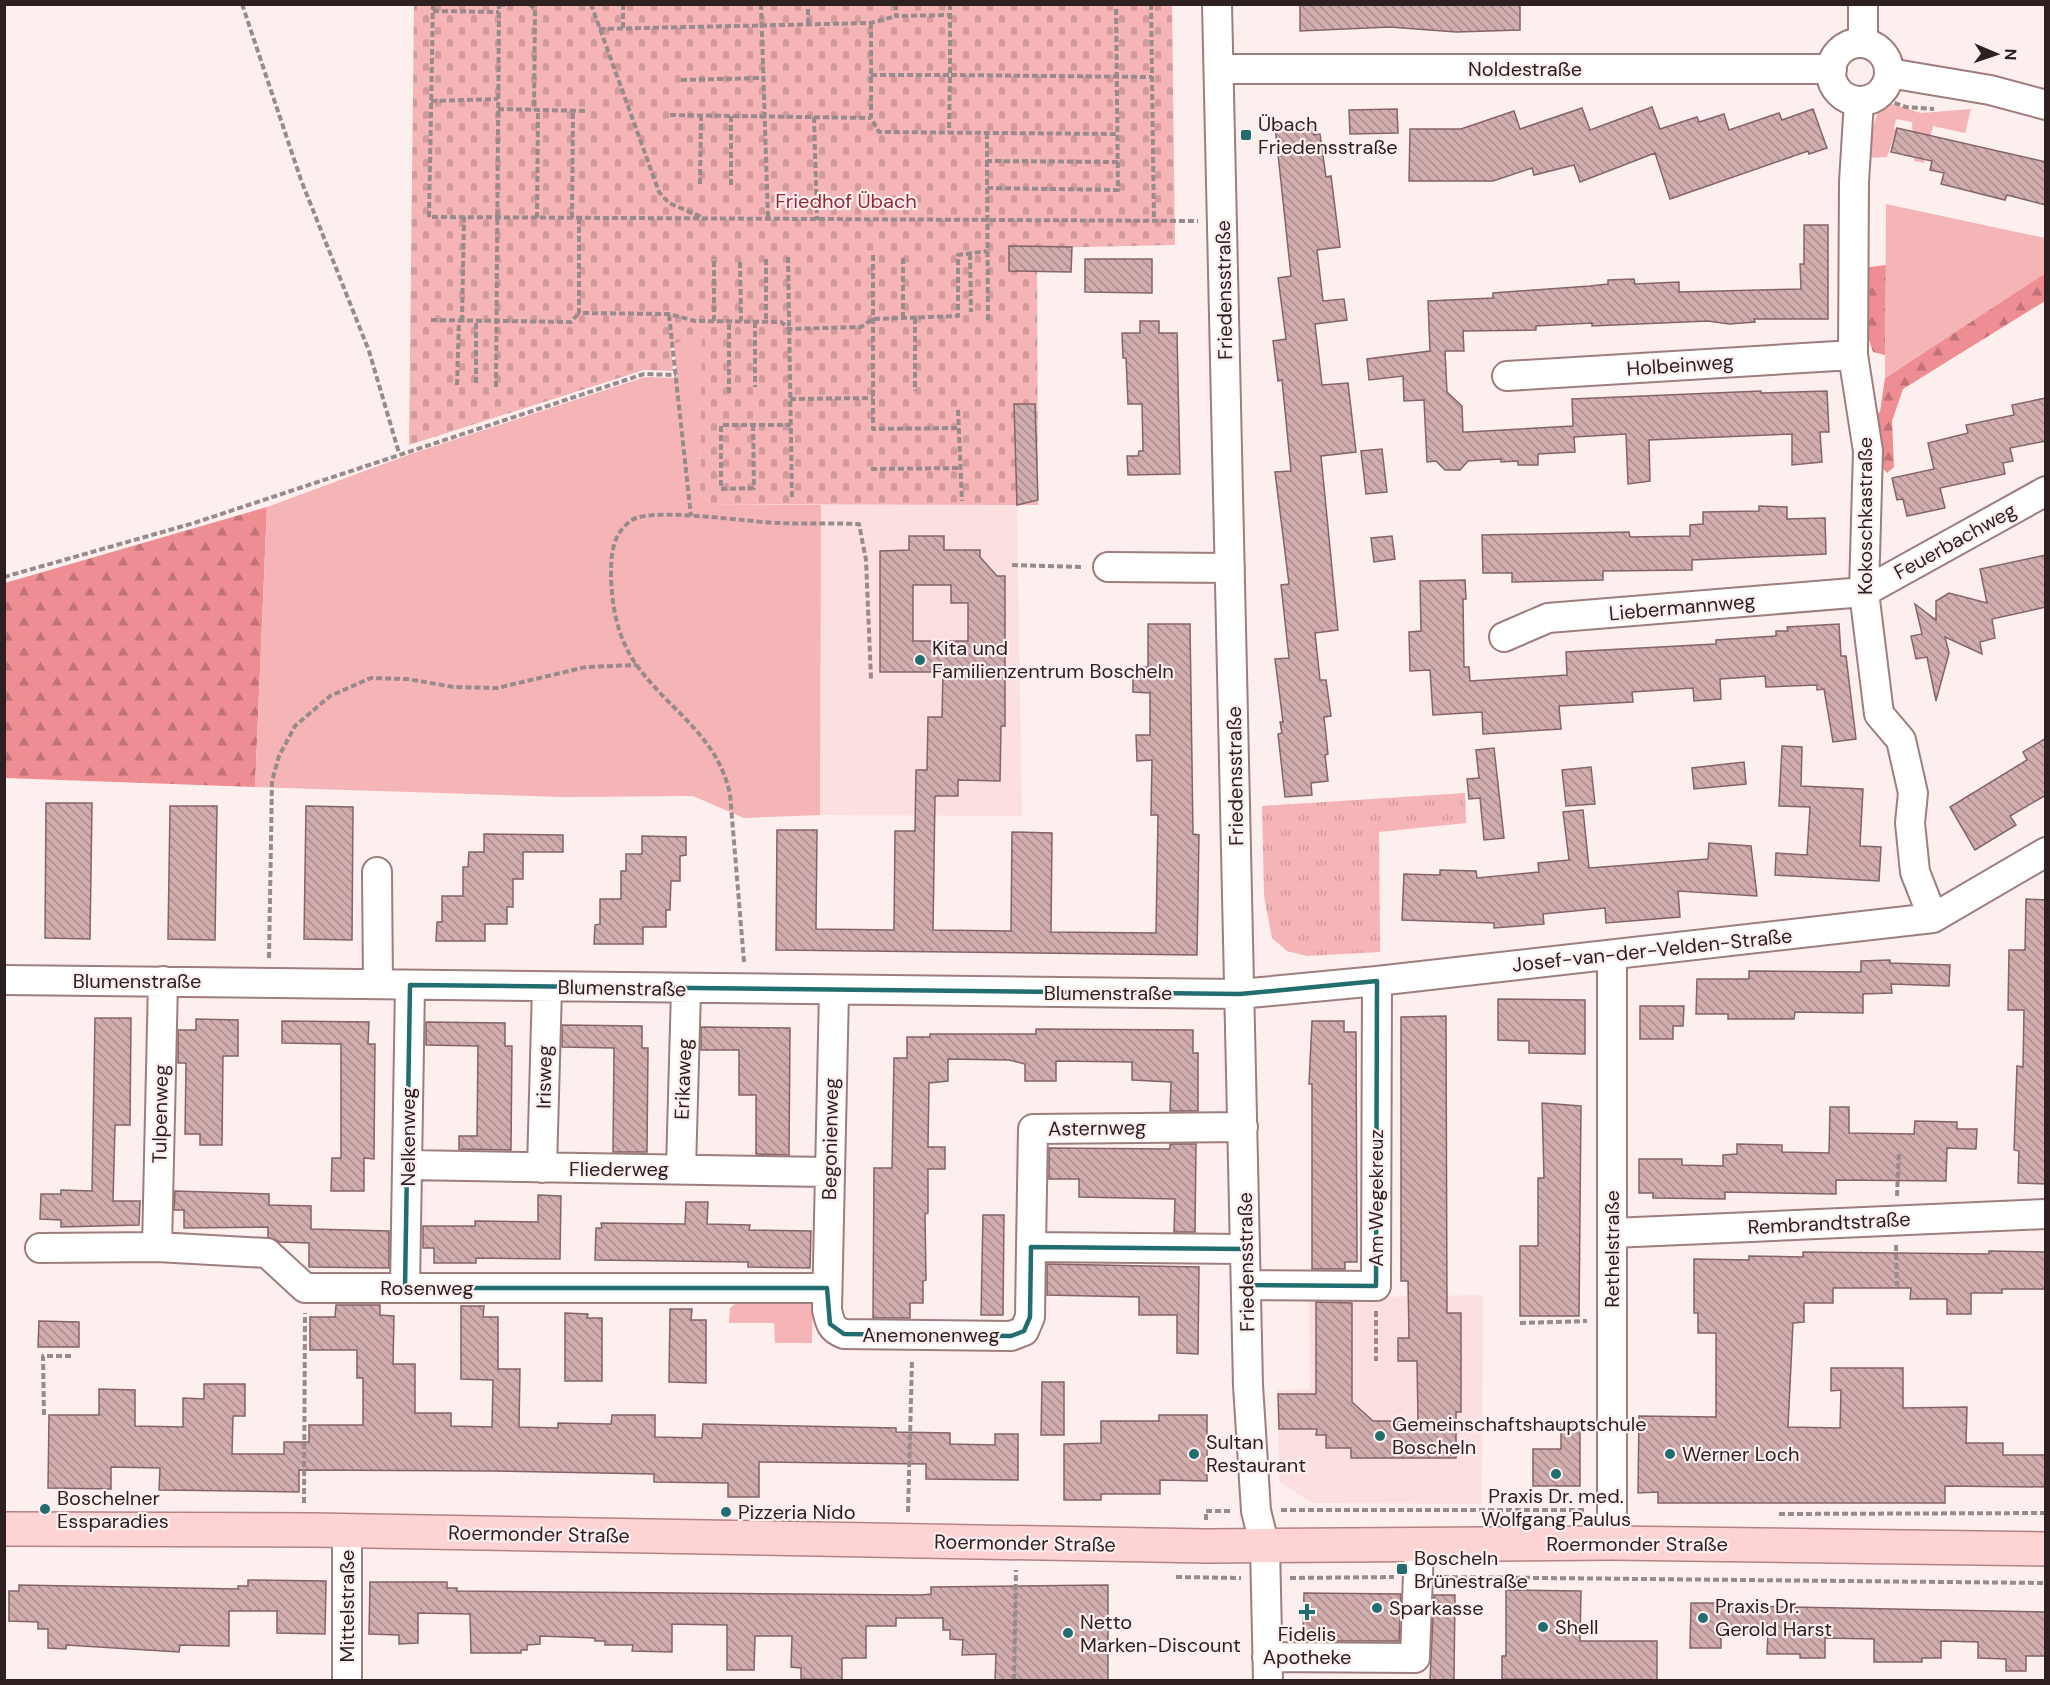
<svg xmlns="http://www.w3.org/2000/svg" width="2050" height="1685" font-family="'DM Sans',sans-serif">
	<defs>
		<pattern id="grass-tufts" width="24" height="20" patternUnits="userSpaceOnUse" patternTransform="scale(1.5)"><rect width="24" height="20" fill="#f5b4b5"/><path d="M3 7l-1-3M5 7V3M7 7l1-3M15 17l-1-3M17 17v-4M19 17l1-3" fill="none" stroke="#d29a9b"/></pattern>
		<pattern id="forest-firs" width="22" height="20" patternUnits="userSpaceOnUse" patternTransform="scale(1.5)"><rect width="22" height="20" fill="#ee8d92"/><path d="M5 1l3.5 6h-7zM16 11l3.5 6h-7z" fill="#c17377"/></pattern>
		<pattern id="cemetery-stones" width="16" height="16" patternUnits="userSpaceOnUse" patternTransform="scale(1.5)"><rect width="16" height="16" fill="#f5b4b5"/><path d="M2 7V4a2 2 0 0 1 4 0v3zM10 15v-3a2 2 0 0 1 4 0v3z" fill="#d29a9b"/></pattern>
		<pattern id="building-back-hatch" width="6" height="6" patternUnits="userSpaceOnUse" patternTransform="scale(1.5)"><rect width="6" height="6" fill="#d1adae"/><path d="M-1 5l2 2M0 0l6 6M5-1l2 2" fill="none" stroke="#aa8c8d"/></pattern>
	</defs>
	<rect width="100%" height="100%" fill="#feefef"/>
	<path fill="#fce0e0" d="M821 505H1017L1022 816 820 815Z
		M1483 1295 1482 1504 1312 1503 1279 1482 1278 1390 1310 1389 1309 1298Z"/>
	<path fill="url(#grass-tufts)" d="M1465 793 1466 823 1379 832 1380 952 1307 956 1287 951 1272 938 1264 896 1262 806Z"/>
	<path fill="url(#forest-firs)" d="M1886 265 1885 355 1873 352 1869 340 1862 268Z
		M2045 273V301L1903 389 1892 421 1894 467 1887 473 1881 466 1874 416 1880 412 1885 378Z
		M267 507 255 787 5 778V583Z"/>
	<path fill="url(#cemetery-stones)" d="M414 5H1172L1175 245 1037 248 1038 505 700 504 701 334 671 346 673 371 644 370 409 445Z"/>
	<path fill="#f5b4b5" d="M1882 101 1921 113 1971 109 1965 133 1933 126 1924 163 1914 161 1912 122 1896 119 1894 129 1897 128 1887 157 1868 158V140Z
		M1886 204 2045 238 2046 273 1885 378Z
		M702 333 700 504 821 505 820 815 744 818 693 796 564 797 255 787 267 507 408 455 645 377 677 378 674 344Z
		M747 1295 813 1296 812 1343H775L774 1323H729L730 1308Z"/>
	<path fill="url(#building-back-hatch)" stroke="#846465" stroke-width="1.5" fill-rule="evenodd" d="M1520 4V30L1456 32 1390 27 1300 31V5Z
		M1652 107 1660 129 1697 117 1699 122 1724 114 1729 130 1779 113 1782 120 1813 109 1827 148 1809 154 1808 151 1670 199 1655 153 1580 182 1574 165 1534 175 1532 168 1493 181H1409L1410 129H1461L1514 111 1520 129 1582 108 1590 130Z
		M1397 109 1398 133 1350 134 1349 110Z
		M1312 121 1314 135 1320 134 1326 177 1331 176 1340 247 1317 250 1323 301 1344 299 1347 320 1315 324 1322 385 1348 383 1356 452 1321 456 1338 630 1315 633 1320 680H1326L1331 716 1324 717 1328 754 1325 755 1328 781 1311 783 1312 795 1285 797 1278 734 1282 733 1280 722H1283L1275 659 1289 658 1281 585 1289 584 1275 472 1291 471 1282 380 1278 381 1273 341 1286 339 1278 278 1291 276 1275 126Z
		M1897 128 2046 162V205L2007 195 2005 200 1941 184 1944 173 1930 170 1932 161 1891 152Z
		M1804 225H1828V319H1754L1755 322 1729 324 1708 321 1592 326V323L1536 326V330L1463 331 1464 351H1445L1447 392 1462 406 1463 432H1467L1573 426 1572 399 1761 391V393L1827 391 1829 432H1820L1822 462 1792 465V434L1649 440 1650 481 1628 484 1626 434 1574 437 1575 452 1538 454V465H1518V461L1501 462V459L1468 461 1460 470H1445L1436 461 1427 462 1424 400 1404 401 1403 376 1369 380 1367 359 1430 351 1428 301 1493 298V293L1590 286 1608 284V280L1634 279 1635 284 1679 282V292L1801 289 1800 264H1804Z
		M1009 246 1072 247 1071 272 1009 271Z
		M1085 259H1152V293L1085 292Z
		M1140 321H1159V333H1177L1180 474 1128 475 1127 456H1138L1139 451H1143L1142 404H1128L1126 358H1123L1122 333H1140Z
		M2046 398V441L2010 448 2013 461 2003 463 2005 474 1940 488 1945 508 1907 516 1903 499 1897 500 1892 478 1934 469 1928 443 1968 433 1966 425 2014 415 2012 405Z
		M1014 404H1035L1038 500 1017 505Z
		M1382 449 1387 492 1366 494 1361 451Z
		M1759 506 1787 507V519L1825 518 1826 554 1692 560V570L1603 571V580L1512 582V573H1483L1482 535 1629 532 1630 537 1690 536V525L1703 524V512L1759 511Z
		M909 536H944V550H980V557L997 576H1005V726H1001L1000 781 958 780V796H935L933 930 1011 931 1012 832 1052 833 1051 932 1156 933 1158 815H1151L1152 760 1137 761 1136 735H1150V693L1133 692V667H1148V624H1190L1193 834 1199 835 1197 955 776 950 777 830H817L816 929 894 930 895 831H915L916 770H927L928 717H942L943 672H880V551L909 550ZM913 585H951V603H968V641H913Z
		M1392 536 1395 559 1374 562 1371 538Z
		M2046 555V607L1992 619 1995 638 1980 642 1982 654 1945 637 1949 653 1936 701 1927 657 1916 659 1911 636 1922 634 1915 604 1936 620V601L1949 593 1987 603 1980 569Z
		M1465 580 1466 599H1463L1464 667H1469L1470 681 1567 675 1566 652 1716 644V640L1776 636V631H1788L1787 627 1839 624 1841 656H1846L1856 739 1833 742 1824 689 1817 690V685L1766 687 1765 676 1720 679 1721 699 1694 701 1693 688 1632 692 1633 702 1559 706 1561 729 1483 734 1482 712 1433 715 1430 670 1410 671 1409 632 1421 631 1420 581Z
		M2046 738V795L2010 816 2016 825 1975 850 1950 807 2027 760 2023 752Z
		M1782 746 1802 747 1801 786 1863 789 1860 846 1881 847 1879 881 1775 875 1776 853 1807 855 1810 807 1779 806Z
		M1494 748 1504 838 1484 840 1480 798 1469 799 1467 779 1479 778 1476 750Z
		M1744 762 1746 784 1694 789 1692 768Z
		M1591 767 1595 804 1566 806 1562 770Z
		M46 803H92L90 939 45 938Z
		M170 806H217L215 940 168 939Z
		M306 806 353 807 352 940 304 939Z
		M1583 810 1589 868 1708 859 1709 843 1751 846 1757 896 1678 891 1680 917 1606 923 1605 908 1543 914 1544 924 1494 928V923L1402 920 1404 874 1440 875V870L1476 871 1477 878 1539 872 1538 863 1569 860 1563 812Z
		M484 834 563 835V852H523V879H513V907H507V924H485V941H436L437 922H442V896H463V867H468L469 852H484Z
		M642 836 686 837V855L680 856V881H671L670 910H666V927H643V944H594L595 925 600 924V899H621V871H626V854H642Z
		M2026 899 2046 900V1184L2018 1183 2019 1151 2014 1150 2017 1066 2023 1067 2024 1010H2008L2009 950H2025Z
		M1890 960V963L1950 965 1949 986 1891 984 1892 993 1863 994V1013L1795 1012 1794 1019H1728V1014H1696L1697 979H1749V971L1861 972V961Z
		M1498 999 1585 1000V1054L1529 1053V1041L1498 1040Z
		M1640 1006H1684L1683 1026H1673V1039H1640Z
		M1446 1016 1447 1313H1461V1412H1456V1458H1351V1448H1326V1435H1316L1317 1429H1279L1278 1394H1316V1302L1352 1303V1402L1373 1421H1418L1417 1361H1398V1338H1409L1408 1281H1401V1017Z
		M95 1018H131L130 1125H115L113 1201H140L139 1225 61 1227V1220L40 1219 41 1194H61V1190L92 1191Z
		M196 1019 238 1020V1056H223L222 1145H200V1134H185L186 1063H178V1030H196Z
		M282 1021 369 1022 368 1044H375L374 1159 364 1158V1191H331L332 1158H341V1044L282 1043Z
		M1312 1021H1344V1032H1356L1357 1262H1345V1269H1312V1084H1309Z
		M426 1022 505 1023V1046H512L511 1150 459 1149V1136H477L478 1046 426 1045Z
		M562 1025 642 1026V1048H648L647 1152H613L614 1048 562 1047Z
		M701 1027 790 1028 789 1155 756 1154V1095H739V1050H701Z
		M1036 1029 1193 1030V1053H1198V1111H1170L1171 1082 1132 1080V1062L1056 1061V1081H1025V1064L1009 1060 948 1059V1081L929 1083 928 1147H945V1169H928V1213L925 1214 926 1280 923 1281V1303H910V1318H873L874 1168H892L894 1058H907V1037H930V1034H1036Z
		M1542 1103 1581 1106 1579 1316H1520V1246H1538V1178H1544Z
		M1830 1107H1849V1133L1914 1134 1915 1121 1957 1122V1129H1977L1976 1149 1947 1148 1946 1181 1836 1180V1194L1725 1192V1199L1653 1198V1193H1639V1159H1682V1165L1723 1166V1155L1737 1154V1144L1782 1145V1152L1829 1153Z
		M1170 1144H1196L1195 1232H1174L1175 1199 1079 1197V1179H1049V1148L1170 1149Z
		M175 1191 269 1194V1205L311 1206V1229L389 1231V1268L309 1267V1243L280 1242 268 1237V1227L184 1228V1210H174Z
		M538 1195 561 1196 560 1259 476 1258V1263H434V1248H423V1226H475V1221L538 1222Z
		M686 1202H708L707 1224 750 1225 749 1230 811 1231 810 1268 748 1267V1262L595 1260 596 1228H602L601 1223 685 1224Z
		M983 1215H1004L1003 1315H981Z
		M1989 1251 2046 1252V1289H2002V1293H1971V1314H1947V1299H1910L1911 1288H1833V1303H1804V1322L1793 1323 1788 1427 1840 1428 1841 1390 1831 1391V1368H1903V1408L1967 1407 1966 1443H2003V1455H2046V1487L1945 1486V1503H1658V1492L1638 1493 1639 1416 1716 1417V1333H1698V1313H1694V1259L1749 1260V1256L1803 1257V1252L1989 1254Z
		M1047 1264 1199 1267 1198 1354 1177 1353V1315H1139V1297L1047 1295Z
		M336 1305H380V1315L394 1316 393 1364H415V1413H451V1426L492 1427 493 1380 461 1379V1306H484L483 1317H498V1369H520L519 1427 558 1428V1423L611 1424 612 1415H655V1437L702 1438 703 1424 896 1428V1432L950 1433V1444L995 1445V1434H1018V1480L926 1479V1464L759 1462V1497H728V1483L654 1482V1474L494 1471 299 1470V1492L240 1491 159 1490 160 1468 111 1467V1489L48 1488 49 1415H99V1389L135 1390V1426L183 1427V1398L204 1399V1384H245V1416H233L232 1454H284V1442H309V1425H363V1378H357V1350H310V1317H335Z
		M670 1309H692L691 1320H706V1383L669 1382Z
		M565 1313 588 1314 587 1318H602V1381H565Z
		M39 1321 79 1322V1347H38Z
		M1042 1382H1064V1435H1041Z
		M1159 1415H1207V1481L1160 1480V1494H1101V1500H1064V1444L1101 1443V1421H1159Z
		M1580 1422V1486H1533V1449H1561V1423Z
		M248 1580 326 1581 325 1634 277 1633V1611H229V1646L180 1645 179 1652 66 1645V1649L48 1648V1629H38V1622L9 1621V1591H19V1585L238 1589V1586H248Z
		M370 1582H447V1588H457V1591L921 1595 931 1594V1587L1108 1585V1680H995L996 1654 962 1655 963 1640 950 1639V1630H943V1618H896V1626H866V1658H842V1680L801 1679V1668L791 1667 792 1636H755L754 1670H727V1625L672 1624V1652L632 1651 633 1645H605V1641H595V1638L540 1636V1644L527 1645V1650H521V1653H471L470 1614 418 1613V1643L399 1644V1635L369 1634Z
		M1506 1590 1581 1591 1580 1641H1657V1680L1502 1679V1656H1506Z
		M1304 1593 1401 1594 1399 1641H1303Z
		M1434 1595H1455L1454 1680H1430Z
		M1691 1603H1737V1606L2046 1612V1656H2026V1671H2006V1659L1978 1658V1642L1941 1641V1658H1922V1662H1874V1639L1825 1638V1658H1800V1654H1767L1768 1633H1721V1648H1690Z"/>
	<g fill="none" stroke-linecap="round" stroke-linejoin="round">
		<defs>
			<path id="minor" d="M1217 4 1248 1385 1256 1511 1265 1547 1268 1680
				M1863 43V4
				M1831 72a29 29 0 1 1 58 0a29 29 0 1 1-58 0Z
				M1219 69H1832
				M1889 73 1990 90 2046 105
				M1859 101 1854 182 1853 355 1868 451 1864 592 1879 714 1901 740 1913 793 1910 823 1915 872 1933 918
				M1507 376 1853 355
				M1108 567 1230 568
				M1504 637 1548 618 1864 592 2046 491
				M377 872 378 984
				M4 980 1240 994 1377 981 1933 918 2046 852
				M834 991 827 1310C830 1323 831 1329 844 1334L1011 1336 1024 1331 1030 1317 1031 1247 1245 1249
				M408 1165 829 1172
				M542 1168 547 987
				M681 1169 686 990
				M1612 1233 2046 1214
				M157 1247 163 981
				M1031 1247 1033 1129 1243 1127
				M40 1248 157 1247 267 1253 305 1288H827
				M1247 1285 1376 1286 1377 981
				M405 1288 410 985
				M1612 1543V955
				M1267 1657 1415 1658 1419 1546
				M347 1680V1531"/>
			<path id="major" d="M4 1529 314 1530 1206 1546 1612 1543 2046 1549"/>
		</defs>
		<use href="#minor" stroke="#9e7d7d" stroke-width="32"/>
		<use href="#major" stroke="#b48283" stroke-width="36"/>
		<path stroke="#998a8b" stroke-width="4" stroke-dasharray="6 3" stroke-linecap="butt" d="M242 4 301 180 369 351 399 453
			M433 4 429 217 1198 221
			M529 4 535 9 534 110
			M591 4 659 192 669 203 702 217
			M623 4V28
			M761 4 768 219
			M896 4V16L950 15
			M950 4V75L1152 77
			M1151 4 1154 222
			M499 5 519 4
			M433 11 499 12
			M871 23V118L879 132 1118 134
			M808 24V4
			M599 29 871 23 896 16
			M871 75H950L949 132
			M681 80 763 78
			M1886 100 1906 107 1934 109
			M431 101 498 99
			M498 109 585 111
			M670 115 871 118
			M814 117 817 220
			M987 133V161L1118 162
			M987 161 988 320
			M700 184 701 116
			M731 185V116
			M987 188 1118 190 1116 4
			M537 218 538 110
			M572 218 573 110
			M579 218V313L669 314 695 321 781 322 789 329 861 327 873 319 958 316V255L987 251
			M970 254 971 312
			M873 255V429L958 428
			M788 257 792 500
			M766 259V322
			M740 262 741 321
			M669 315 691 516
			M903 318V258
			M915 318V391
			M431 320 571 322 579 313
			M462 321 464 217
			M714 321V257
			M755 322V387
			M476 383V321
			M457 385 459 321
			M496 387 499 4
			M729 393V322
			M790 399 873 398
			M958 410 962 501
			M753 425 754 488 721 489V425H791
			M871 469 962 468
			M1012 565 1084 567
			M4 577 194 523 644 374 676 375
			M269 958 272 781 279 756 295 726 330 696 371 678 407 679 454 687 497 688 586 667 637 665
			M744 962 730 794C717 735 671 712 638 667 618 640 612 609 611 576 611 554 612 534 632 520 651 507 749 522 777 523 804 524 831 523 859 524L866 560 871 679
			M1897 1196 1899 1152
			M1896 1245 1897 1286
			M1376 1311V1361
			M1520 1323 1587 1321
			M44 1415 43 1356H71
			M304 1503 305 1313
			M1281 1510H1586
			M908 1512 912 1361
			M1779 1514 2046 1513
			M1206 1520V1511H1232
			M1176 1577 1241 1578
			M1443 1577 2046 1583
			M1290 1578 1394 1577
			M1014 1680 1016 1570"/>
		<use href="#minor" stroke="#fff" stroke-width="28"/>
		<use href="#major" stroke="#fdd3d4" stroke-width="33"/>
	</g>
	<path fill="none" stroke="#216d6f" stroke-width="4.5" stroke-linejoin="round" d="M1377 981 1376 1286 1247 1285 1245 1249 1031 1247 1030 1317 1024 1331 1011 1336 844 1334 830 1324 827 1288H405L410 985 1240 994Z"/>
	<g fill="#216d6f" stroke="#feefef" stroke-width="2">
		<rect x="1240" y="129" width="12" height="12" rx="3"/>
		<circle cx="920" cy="660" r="6"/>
		<circle cx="1380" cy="1436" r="6"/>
		<circle cx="1194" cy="1454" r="6"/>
		<circle cx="1670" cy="1454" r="6"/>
		<circle cx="1556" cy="1474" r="6"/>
		<circle cx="45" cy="1509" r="6"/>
		<circle cx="726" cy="1512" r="6"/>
		<rect x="1396" y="1563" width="12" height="12" rx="3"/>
		<circle cx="1377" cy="1608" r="6"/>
		<path d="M1304 1603h6v6h6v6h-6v6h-6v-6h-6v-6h6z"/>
		<circle cx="1703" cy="1618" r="6"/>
		<circle cx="1543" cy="1627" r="6"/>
		<circle cx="1068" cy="1633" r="6"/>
	</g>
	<g text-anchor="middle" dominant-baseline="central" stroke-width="4.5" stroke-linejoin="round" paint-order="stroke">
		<g font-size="20" fill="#2e2021" stroke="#feefef">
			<text x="1525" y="69">Noldestraße</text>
			<text transform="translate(1224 290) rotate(-91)">Friedensstraße</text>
			<text transform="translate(1680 365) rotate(-4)">Holbeinweg</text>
			<text transform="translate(1865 516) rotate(-90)">Kokoschkastraße</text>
			<text transform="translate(1955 541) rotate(-29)">Feuerbachweg</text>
			<text transform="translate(1682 607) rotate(-5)">Liebermannweg</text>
			<text transform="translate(1235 776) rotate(-91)">Friedensstraße</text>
			<text transform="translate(1652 950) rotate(-6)">Josef-van-der-Velden-Straße</text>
			<text x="137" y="981">Blumenstraße</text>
			<text transform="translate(622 988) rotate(1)">Blumenstraße</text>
			<text x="1108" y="993">Blumenstraße</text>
			<text transform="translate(544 1077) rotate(-89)">Irisweg</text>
			<text transform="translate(683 1079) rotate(-88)">Erikaweg</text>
			<text transform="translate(160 1114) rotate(-89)">Tulpenweg</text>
			<text transform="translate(1097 1128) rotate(-1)">Asternweg</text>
			<text transform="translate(408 1137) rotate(-90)">Nelkenweg</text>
			<text transform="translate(830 1139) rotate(-89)">Begonienweg</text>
			<text x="619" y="1169">Fliederweg</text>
			<text transform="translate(1376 1198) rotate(-90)">Am Wegekreuz</text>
			<text transform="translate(1829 1223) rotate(-3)">Rembrandtstraße</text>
			<text transform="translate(1612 1249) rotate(-90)">Rethelstraße</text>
			<text transform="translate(1246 1262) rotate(-91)">Friedensstraße</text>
			<text x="427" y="1288">Rosenweg</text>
			<text x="931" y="1335">Anemonenweg</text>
			<text transform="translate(539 1534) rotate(1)">Roermonder Straße</text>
			<text transform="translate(1025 1543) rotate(1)">Roermonder Straße</text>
			<text x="1637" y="1544">Roermonder Straße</text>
			<text transform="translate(347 1606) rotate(-90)">Mittelstraße</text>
		</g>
		<g font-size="20" fill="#2e2021" stroke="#feefef" text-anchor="start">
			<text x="1258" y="124">Übach<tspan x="1258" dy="23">Friedensstraße</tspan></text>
			<text x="932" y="648">Kita und<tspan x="932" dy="23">Familienzentrum Boscheln</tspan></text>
			<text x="1392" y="1424">Gemeinschaftshauptschule<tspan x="1392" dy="23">Boscheln</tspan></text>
			<text x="1206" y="1442">Sultan<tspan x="1206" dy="23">Restaurant</tspan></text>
			<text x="1682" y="1454">Werner Loch</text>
			<text x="1556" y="1496" text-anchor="middle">Praxis Dr. med.<tspan x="1556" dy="23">Wolfgang Paulus</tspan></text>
			<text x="57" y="1498">Boschelner<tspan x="57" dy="23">Essparadies</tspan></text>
			<text x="738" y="1512">Pizzeria Nido</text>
			<text x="1414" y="1558">Boscheln<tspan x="1414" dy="23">Brünestraße</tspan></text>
			<text x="1715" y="1606">Praxis Dr.<tspan x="1715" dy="23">Gerold Harst</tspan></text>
			<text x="1389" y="1608">Sparkasse</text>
			<text x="1080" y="1622">Netto<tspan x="1080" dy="23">Marken-Discount</tspan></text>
			<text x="1555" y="1627">Shell</text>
			<text x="1307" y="1634" text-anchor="middle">Fidelis<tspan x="1307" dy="23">Apotheke</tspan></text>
		</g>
		<g font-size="20" fill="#972637" stroke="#feefef">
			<text x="846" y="201">Friedhof Übach</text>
		</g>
	</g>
	<rect width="2050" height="1685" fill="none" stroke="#2e2021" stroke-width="12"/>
	<g transform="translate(1996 54) rotate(92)" stroke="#feefef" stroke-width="4.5" paint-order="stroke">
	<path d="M0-4.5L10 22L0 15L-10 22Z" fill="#2e2021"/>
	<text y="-9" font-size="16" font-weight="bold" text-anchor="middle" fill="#2e2021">N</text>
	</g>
</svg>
